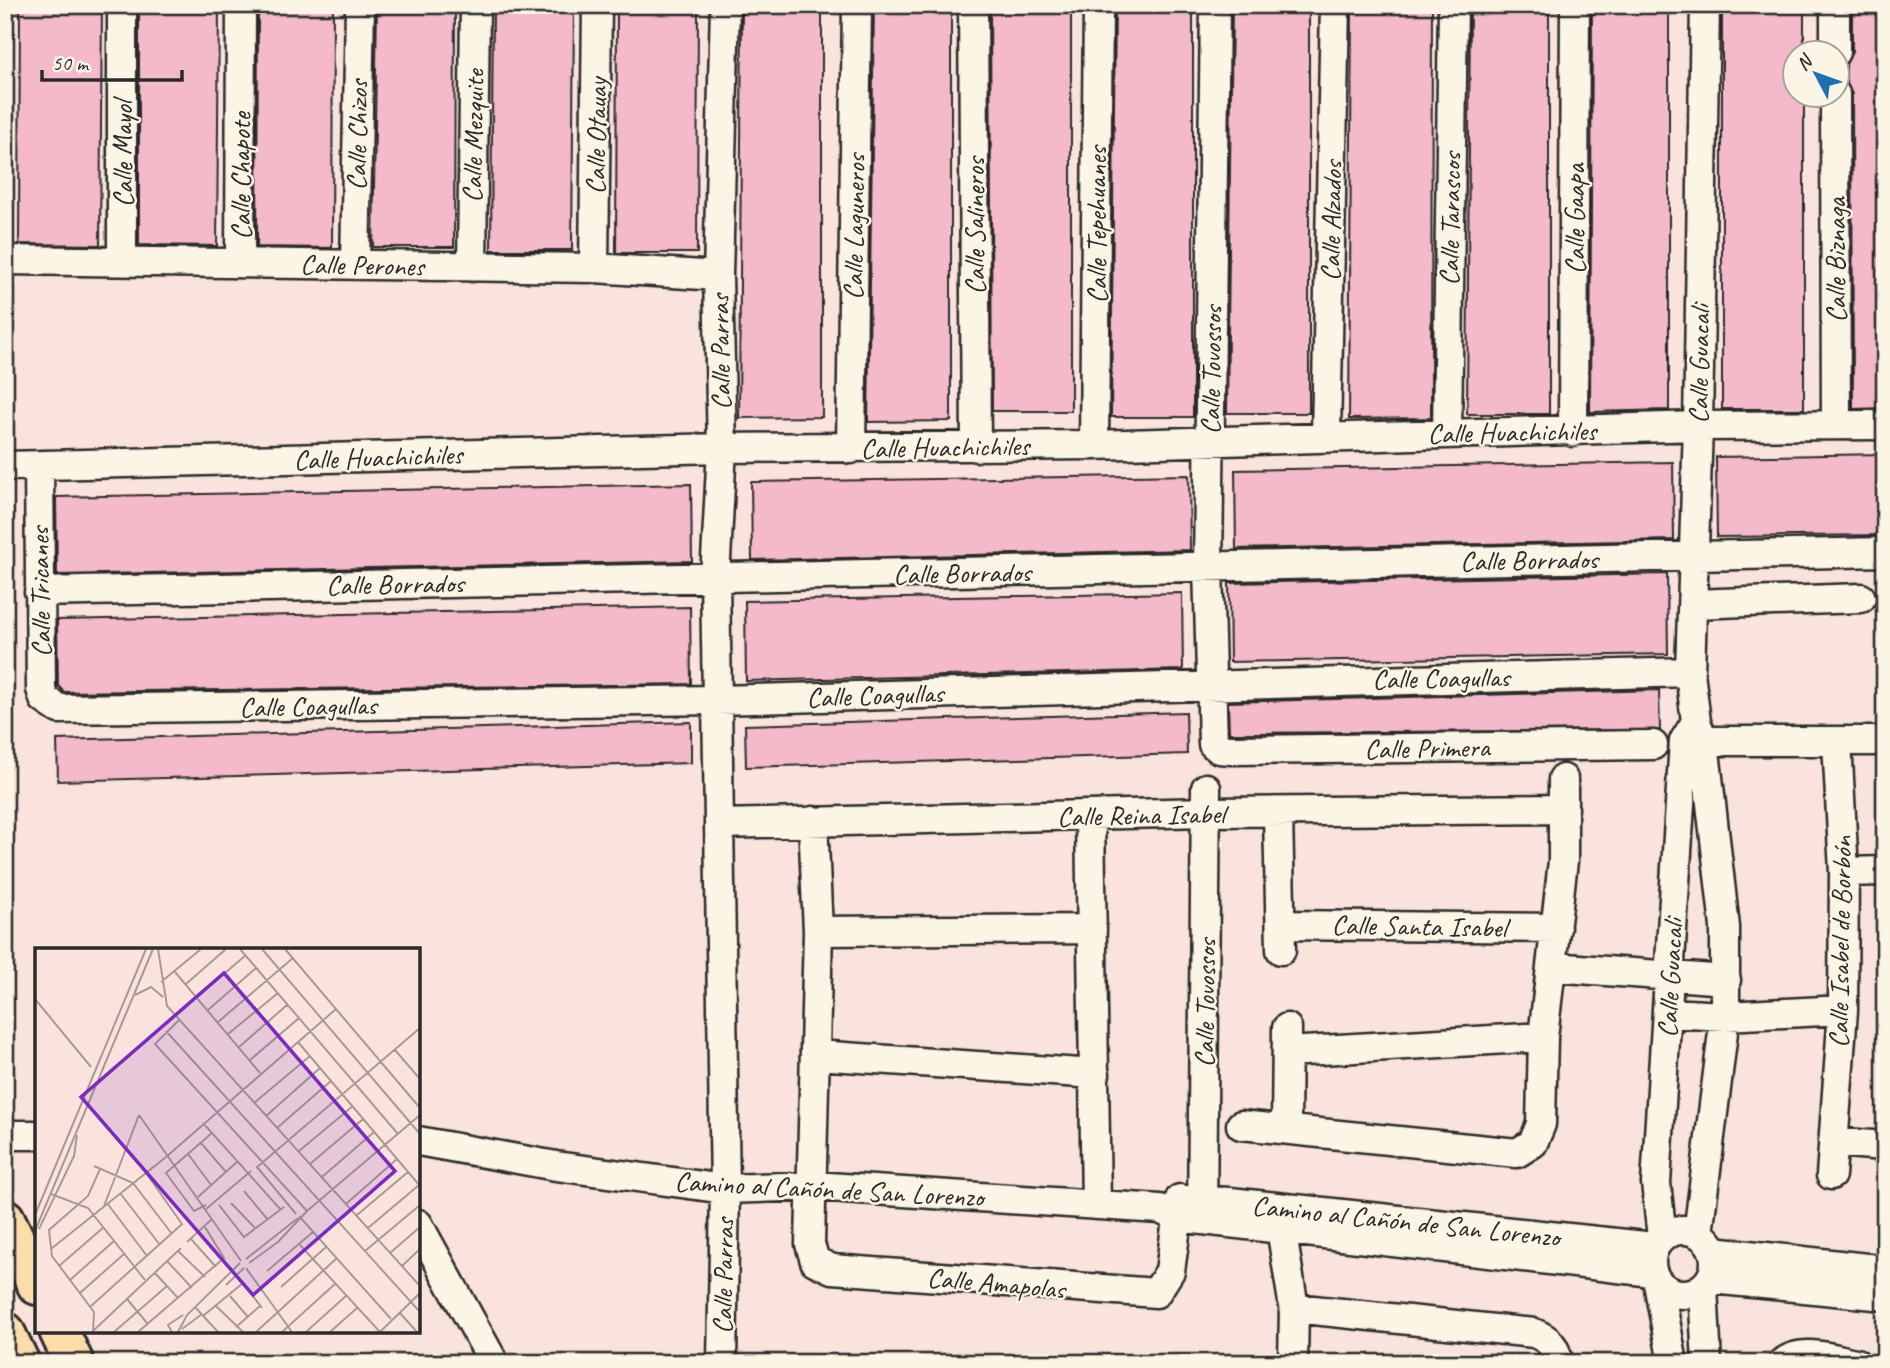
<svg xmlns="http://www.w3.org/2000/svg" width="1890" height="1368" font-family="Caveat,sans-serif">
	<rect width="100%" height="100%" fill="#fae3dd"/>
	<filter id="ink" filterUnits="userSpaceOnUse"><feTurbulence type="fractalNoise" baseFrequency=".0143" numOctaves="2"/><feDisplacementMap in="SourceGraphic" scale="14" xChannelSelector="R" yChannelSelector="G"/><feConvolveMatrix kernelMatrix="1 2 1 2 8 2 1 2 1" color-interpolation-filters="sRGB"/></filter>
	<g filter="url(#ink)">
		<path fill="#f4baca" stroke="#2b2b2b" stroke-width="2" d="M20 5H102L100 245 19 244Z
			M139 5H219L217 246 139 245Z
			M258 5H333L332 248 257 247Z
			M377 5H455L454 247H373Z
			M493 5H574L572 250H491Z
			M617 5H698L697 253H616Z
			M742 5H822V417L739 418Z
			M874 5H951V421L868 422Z
			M990 5H1071V411H992Z
			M1115 5H1193V417H1111Z
			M1232 5H1309V413H1227Z
			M1352 5H1432L1431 418 1349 419Z
			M1470 5H1549V414H1467Z
			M1592 5H1669V410L1590 412Z
			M1722 5H1804V52H1796V94H1804V409H1722Z
			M1852 5H1885V408L1853 409 1852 94 1846 82V64L1852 52Z
			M1885 454V535L1717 537 1716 457Z
			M1673 462 1674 540 1236 549 1235 470Z
			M1189 475 1190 550 752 560 751 482Z
			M691 484 692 561 57 575 56 497Z
			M1667 574 1668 654 1230 662 1229 583Z
			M1182 593 1183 670 746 681 745 601Z
			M690 607 691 684 64 692 58 686 57 620Z
			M1659 690 1660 730 1229 733 1228 702Z
			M1186 712 1187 754 746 767 745 725Z
			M691 722V763L58 781 57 740Z"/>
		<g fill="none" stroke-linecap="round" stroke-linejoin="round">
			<defs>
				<path id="minor" d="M122 5V260
					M973 5 976 447
					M1215 5 1208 567 1213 744 1219 749 1232 750 1653 745
					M1835 5V52
					M1835 94 1836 425
					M5 260 594 268 718 276
					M240 262 241 5
					M355 265 360 5
					M472 267 475 5
					M594 268 597 5
					M1573 432 1575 5
					M1447 433 1453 5
					M1326 436 1335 5
					M1094 445 1098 5
					M851 449 857 5
					M5 466 722 448 1094 445 1698 426 1885 425
					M39 466 41 689 44 699 59 709 717 700 1690 672
					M39 592 1885 552
					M1693 604 1861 598
					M1687 741H1885
					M1278 814 1281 950
					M1090 816 1096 1205
					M813 821 818 931 810 1244 815 1261 832 1269 1156 1293 1170 1271 1180 1199
					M719 824 1207 812 1564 809
					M1844 872 1885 871
					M1282 925 1556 928
					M818 931 1092 929
					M1553 967 1726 980
					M1668 1013 1725 1016 1843 1010
					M1287 1052 1543 1037
					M816 1055 1095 1074
					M1241 1125 1517 1153 1533 1143 1541 1124 1543 1037 1563 861V779
					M1286 1128 1287 1028
					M5 1135H37
					M418 1141 556 1166 725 1189 813 1186 1160 1209 1177 1217 1652 1272
					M1833 1142 1885 1146
					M1831 1175 1843 1010 1844 872 1837 741
					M1185 1200 1230 1202 1654 1247
					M1202 1218 1206 788
					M418 1224 494 1363
					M1281 1228 1294 1308 1293 1363
					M1651 1262a32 32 0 1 1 64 0a32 32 0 1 1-64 0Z
					M1698 1234 1725 1016V927L1704 742 1696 722 1690 672 1698 426 1705 5
					M1662 1237 1656 1183 1684 741 1696 722
					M1713 1251 1885 1270
					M1711 1279 1885 1296
					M1658 1283 1673 1363
					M1703 1287 1707 1363
					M1294 1308 1534 1333C1549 1339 1556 1346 1558 1363
					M722 1363 725 1189 715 578 722 448 718 276 725 5
					M1783 1363C1801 1347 1834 1359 1856 1363"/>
				<path id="highway" d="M5 1219 37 1285
					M59 1331 74 1363
					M5 1332 20 1363"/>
			</defs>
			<use href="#minor" stroke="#2b2b2b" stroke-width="33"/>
			<use href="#highway" stroke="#2b2b2b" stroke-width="44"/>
			<use href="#minor" stroke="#fcf5e5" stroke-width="28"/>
			<use href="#highway" stroke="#fddcac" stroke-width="38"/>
		</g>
	</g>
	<g text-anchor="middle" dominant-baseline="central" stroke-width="5" stroke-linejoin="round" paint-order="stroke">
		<g font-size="28" fill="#2b2b2b" stroke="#fcf5e5">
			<text transform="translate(357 135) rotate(-89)">Calle Chizos</text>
			<text transform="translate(473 136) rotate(-89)">Calle Mezquite</text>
			<text transform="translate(596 136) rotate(-89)">Calle Otauay</text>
			<text transform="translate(122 154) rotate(-90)">Calle Mayol</text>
			<text transform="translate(240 176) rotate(-90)">Calle Chapote</text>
			<text transform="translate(1450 219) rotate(-89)">Calle Tarascos</text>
			<text transform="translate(1574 219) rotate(-90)">Calle Gaapa</text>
			<text transform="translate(1331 221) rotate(-89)">Calle Alzados</text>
			<text transform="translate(1096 225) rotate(-90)">Calle Tepehuanes</text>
			<text transform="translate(974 226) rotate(-90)">Calle Salineros</text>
			<text transform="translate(854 227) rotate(-89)">Calle Laguneros</text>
			<text transform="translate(1835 260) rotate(-90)">Calle Biznaga</text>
			<text transform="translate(362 265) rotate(1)">Calle Perones</text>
			<text transform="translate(720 352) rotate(-91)">Calle Parras</text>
			<text transform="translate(1699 364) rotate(-89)">Calle Guacali</text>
			<text transform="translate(1211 370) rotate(-89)">Calle Tovossos</text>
			<text transform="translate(1512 432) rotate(-1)">Calle Huachichiles</text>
			<text transform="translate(945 447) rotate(-1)">Calle Huachichiles</text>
			<text transform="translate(378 457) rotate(-2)">Calle Huachichiles</text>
			<text transform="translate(1529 560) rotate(-1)">Calle Borrados</text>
			<text transform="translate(962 573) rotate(-1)">Calle Borrados</text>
			<text transform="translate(395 584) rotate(-1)">Calle Borrados</text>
			<text transform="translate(40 592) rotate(-91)">Calle Tricanes</text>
			<text transform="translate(1441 678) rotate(-1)">Calle Coagullas</text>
			<text transform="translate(875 695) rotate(-2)">Calle Coagullas</text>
			<text transform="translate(308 706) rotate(-1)">Calle Coagullas</text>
			<text transform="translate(1427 748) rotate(-1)">Calle Primera</text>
			<text transform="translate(1141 815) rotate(-1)">Calle Reina Isabel</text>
			<text transform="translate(1419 926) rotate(1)">Calle Santa Isabel</text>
			<text transform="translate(1840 942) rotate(-89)">Calle Isabel de Borbón</text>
			<text transform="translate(1670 978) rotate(-87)">Calle Guacali</text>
			<text transform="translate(1205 1003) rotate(-89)">Calle Tovossos</text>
			<text transform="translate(829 1189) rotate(3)">Camino al Cañón de San Lorenzo</text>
			<text transform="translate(1406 1221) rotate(6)">Camino al Cañón de San Lorenzo</text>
			<text transform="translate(723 1276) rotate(-89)">Calle Parras</text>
			<text transform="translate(996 1283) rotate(5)">Calle Amapolas</text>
		</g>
	</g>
	<g transform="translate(35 948)">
		<rect width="385" height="385" fill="#fae3dd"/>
		<path fill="none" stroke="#a79996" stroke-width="2" d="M123 1 132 58 385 338M205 1 363 186M227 1 385 186M250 1 385 160M140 24 225 125M126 34 166 1M151 36 191 1M100 47 116 39 128 49M162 49 211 7M0 51 56 119M173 62 221 20M144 72 120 96 272 263M183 74 258 10M131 83 385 364M193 86 243 45M263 94 385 238M204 99 252 57M360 102 385 131M215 112 264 70M219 155 275 108M104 167 206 313M231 168 285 120M168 175 246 262M242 180 296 133M166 195 191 224M264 203 318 158M153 206 176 237M275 216 328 171M59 218 98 235 137 286M287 229 339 184M209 243 233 272M85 245 125 297M16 246 53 260 110 332M163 249 203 213M72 255 112 308M196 255 221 281M311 256 362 211M171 257 159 263 131 225 177 185M184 257 209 289 249 259M69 258 104 167M171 261 216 223M261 266 222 219 385 80M0 267 111 1M322 267 373 224M264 268 356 371M333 280 384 237M4 281 39 208 42 187M0 283 118 1M156 291 181 319M152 294 177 271M265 297 345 384M16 301 131 209 301 61M143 303 170 329M330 303 385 257M355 305 385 279M211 311 263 270M132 313 157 340M214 315 243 294 272 263 385 167M24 318 69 279M367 318 385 301M211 320 257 384M232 323 278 284M119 324 143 350M35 332 79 293M191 337 209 320M246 339 291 299M45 345 89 306M195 348 213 369M92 351 112 375M181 358 208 384M55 359 147 276 111 225M160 359 183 384M364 364 382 384M168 368 208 335 227 360M201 379 225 358M147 381 167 366M58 383 146 300M58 384 59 364 17 308 14 282 53 248 65 221M79 384 132 338M103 384 189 310 170 279M137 384 133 377 148 367M143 384 152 367 205 315M221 384 302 310M247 384 301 335M271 384 312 347M295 384 322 360M345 384 385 345"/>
		<path fill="#7b2cbf" fill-opacity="0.15" stroke="#7b2cbf" stroke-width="3.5" d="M189 25 360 223 218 347 46 149Z"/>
		<rect width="385" height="385" fill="none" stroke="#2b2b2b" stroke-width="3.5"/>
	</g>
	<rect width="1890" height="1368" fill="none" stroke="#fcf5e5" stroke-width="28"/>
	<rect x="14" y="14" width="1862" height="1340" fill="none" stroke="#2b2b2b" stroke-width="2.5" filter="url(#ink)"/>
	<g transform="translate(1816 74) rotate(311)"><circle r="33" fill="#fcf5e5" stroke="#a8a49b" stroke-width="2"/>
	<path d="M0-5L12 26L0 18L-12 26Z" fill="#1f6fb2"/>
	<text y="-10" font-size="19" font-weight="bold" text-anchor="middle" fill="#2b2b2b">N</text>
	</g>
	<path d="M42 70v10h140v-10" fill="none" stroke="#2b2b2b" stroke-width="3.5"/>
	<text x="52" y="70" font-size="21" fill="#2b2b2b" stroke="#fcf5e5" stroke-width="5" paint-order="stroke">50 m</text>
</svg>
